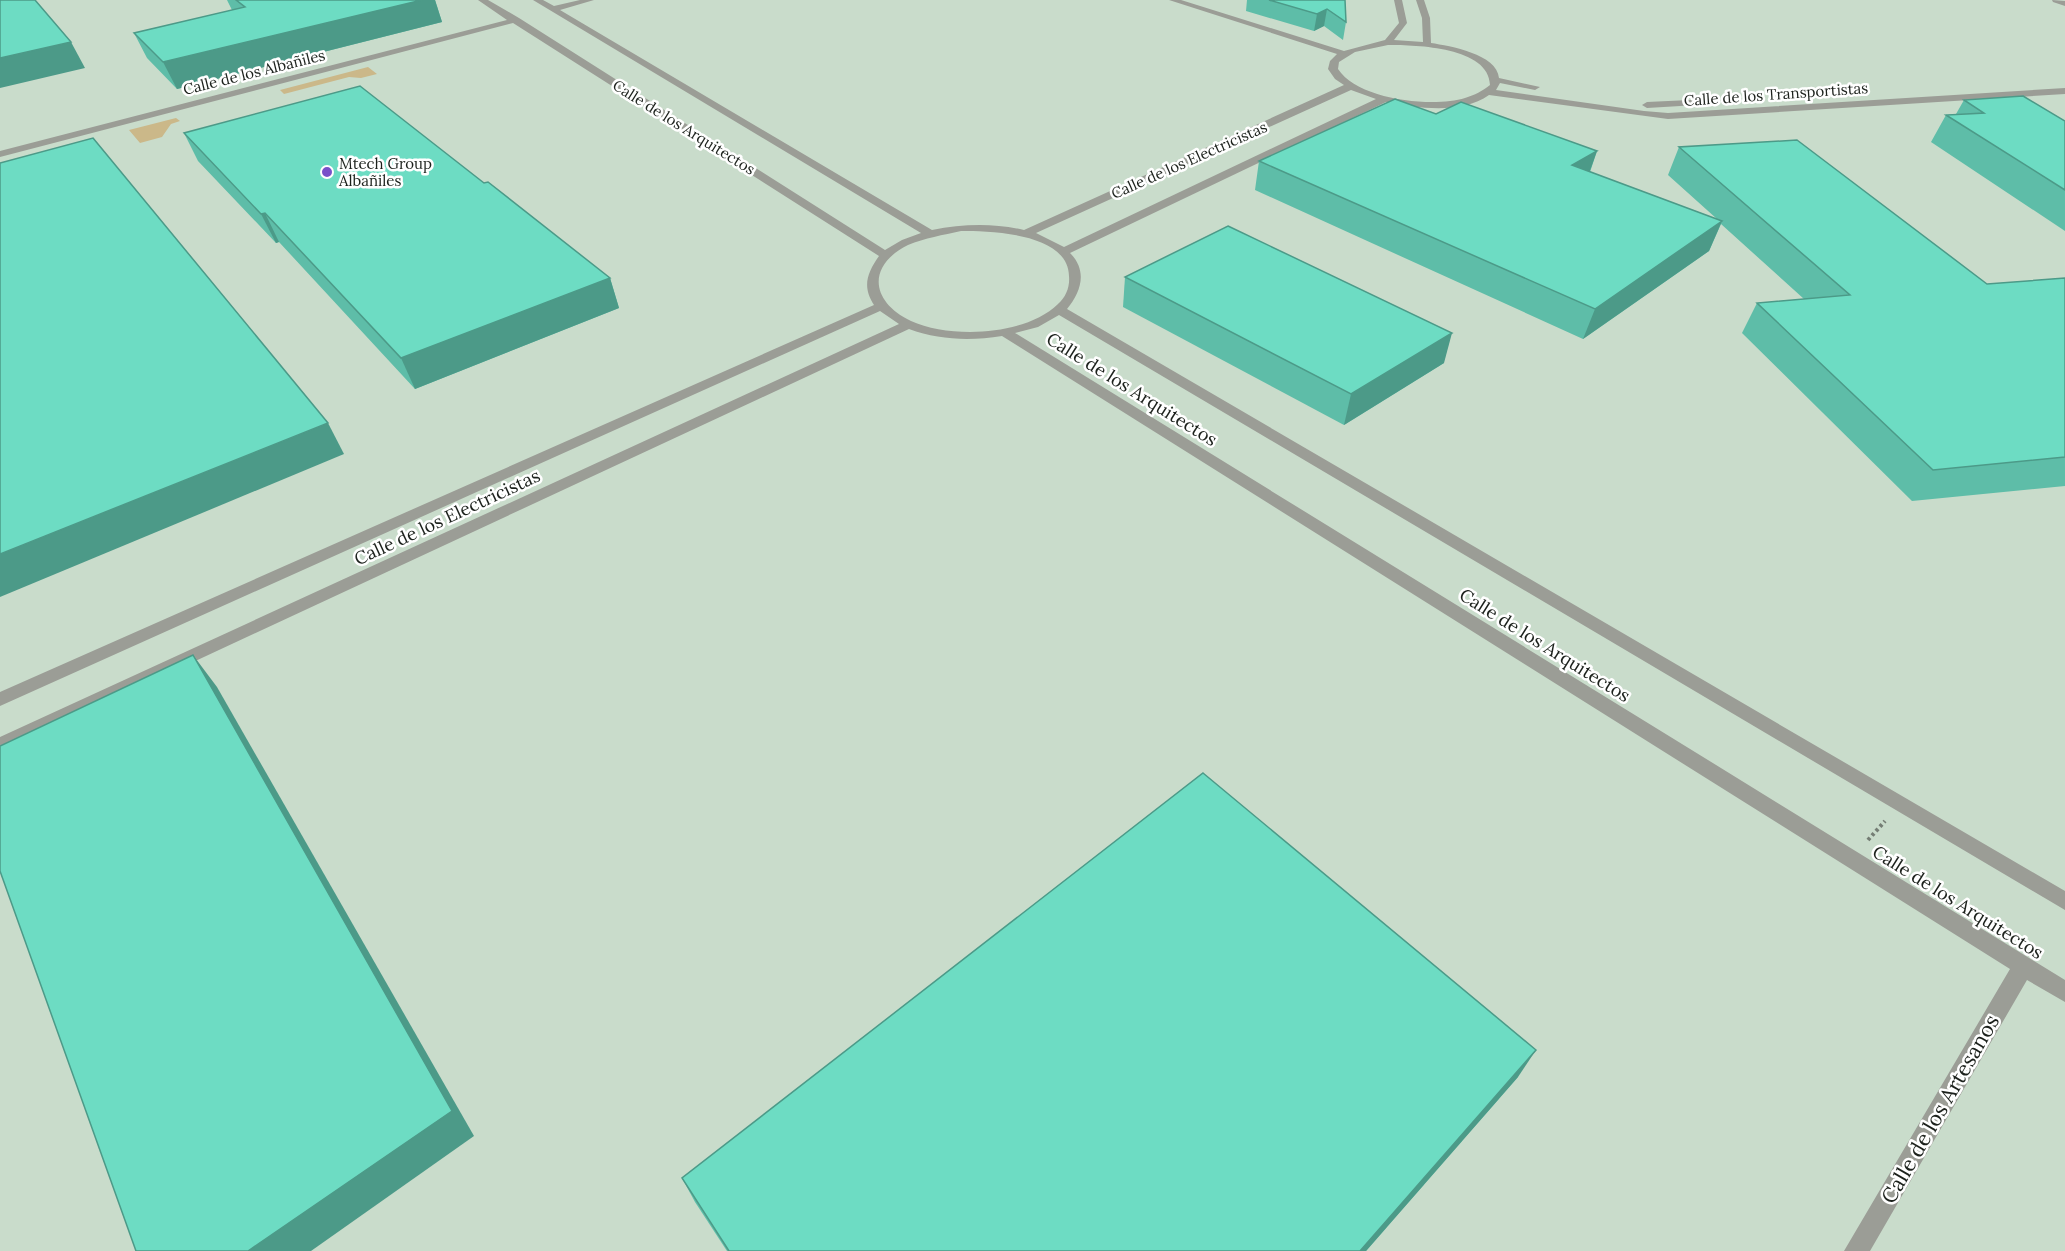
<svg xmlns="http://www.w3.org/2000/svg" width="2065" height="1251" font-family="Lora,serif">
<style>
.built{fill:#c9dccb}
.green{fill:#cbb889}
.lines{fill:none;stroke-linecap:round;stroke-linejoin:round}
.path{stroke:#747d74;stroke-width:4;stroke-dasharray:3 3;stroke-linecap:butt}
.minor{fill:#9b9d96;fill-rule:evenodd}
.wall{fill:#5ebda8}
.shaded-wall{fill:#4c9a88}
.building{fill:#6ddcc3;stroke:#4c9a88;stroke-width:1.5}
.poi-dot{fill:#7950c9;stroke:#fff;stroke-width:2}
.labels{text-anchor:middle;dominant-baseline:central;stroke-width:5;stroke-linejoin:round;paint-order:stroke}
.far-street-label{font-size:15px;fill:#1c211c;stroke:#fff}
.far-poi-label{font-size:15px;fill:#1c211c;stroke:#fff;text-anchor:start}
.street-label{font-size:18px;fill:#1c211c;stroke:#fff}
.near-street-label{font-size:21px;fill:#1c211c;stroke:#fff}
</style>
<rect width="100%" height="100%" fill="#d8e5d9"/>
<rect class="built" x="0" y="0" width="2065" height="1251"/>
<g class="green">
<path d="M368,67L377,74L361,78L349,77L284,94L280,90Z"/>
<path d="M176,118L180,121L171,124L162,137L140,143L129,130Z"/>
</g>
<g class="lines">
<path class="path" d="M1868,840L1885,821"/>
<g class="minor">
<path d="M478,0H488L519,18L885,250L902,240L921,233L533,0H543L554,6L580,0H594L560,10L932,230C963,224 993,223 1024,230L1344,85L1335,79L1328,69L1330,61L1337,54L1169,0H1181L1344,51L1385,40L1399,23L1394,0H1402L1407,23L1394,40L1423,42L1422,18L1416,0H1424L1430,18L1431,43C1450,46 1497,54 1499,78L1540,87L1535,90L1500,83L1496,90L1644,111L1668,113L2065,88V94L1668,119L1489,95C1461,115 1417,108 1386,102L1070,253C1088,271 1081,292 1067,309L2065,891V910L1059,315L1038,327L1015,333L2065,980V1002L2027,980L1870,1251H1844L2010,969L1002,336C970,341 939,340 909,329L0,752V737L899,324L880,311L0,706V692L874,305C862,287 867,273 879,256L513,23L0,157V151L507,20ZM1388,45C1417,45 1489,47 1490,85C1482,91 1475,95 1465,98C1433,108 1358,100 1338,69L1339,62L1355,52ZM1351,90L1376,99L1064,247L1036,233ZM961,231C991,231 1068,233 1069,276C1070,287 1066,297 1058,304C1025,336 951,339 911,321C871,302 866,266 908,245C925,238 943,235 961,231Z"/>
<path d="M2052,0L2065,1V6L2053,2Z"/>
<path d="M1711,99L1714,100V104L1647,108L1642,105L1647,102Z"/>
</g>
</g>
<g class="wall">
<path d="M227,0H435L442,22L177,89L147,58L134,33L232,10Z"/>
<path d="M1247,0H1345L1346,22L1343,40L1324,26L1314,31L1246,11Z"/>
<path d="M1964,100L2065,121V231L1931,142L1946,115L1956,114Z"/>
<path d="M1436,114L1597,151L1590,172L1717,219L1668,175L1679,147L1987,284L2065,278V486L1912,501L1742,333L1757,303L1804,299L1721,224L1709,251L1583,339L1255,190L1259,161Z"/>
<path d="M184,133L484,183L610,278L619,308L415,389L279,242L276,243L198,161Z"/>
<path d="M1125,277L1444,363L1344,425L1123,307Z"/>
<path d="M1518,1077L1366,1251H727L695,1202L682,1178Z"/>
</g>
<g class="shaded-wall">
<path d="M422,0H435L442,22L177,89L163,62Z"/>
<path d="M1327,9L1324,26L1314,31L1317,14Z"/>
<path d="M71,42L85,68L0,88V58Z"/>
<path d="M1597,151L1587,179L1572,165Z"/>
<path d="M265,213L279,242L276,243L261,214Z"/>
<path d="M1722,221L1709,251L1583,339L1595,309Z"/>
<path d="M610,278L619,308L415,389L401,358Z"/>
<path d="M1452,333L1444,363L1344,425L1351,394Z"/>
<path d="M328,423L344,454L0,597V554Z"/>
<path d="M193,655L217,687L474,1136L311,1251H248Z"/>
<path d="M1536,1050L1518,1077L1366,1251H1360Z"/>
</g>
<g class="building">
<path d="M0,0H35L71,42L0,58Z"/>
<path d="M236,0H422L163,62L134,33L245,7Z"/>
<path d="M1269,0H1345L1346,22L1327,9L1317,14Z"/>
<path d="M360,86L484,183L488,182L610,278L401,358L265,213L261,214L184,133Z"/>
<path d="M2023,96L2065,121V190L1946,115L1984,113L1964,100Z"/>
<path d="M1395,99L1436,114L1461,102L1597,151L1572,165L1722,221L1595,309L1259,161Z"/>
<path d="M93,138L328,423L0,554V163Z"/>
<path d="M1797,140L1987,284L2065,278V457L1933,470L1757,303L1850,295L1679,147Z"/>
<path d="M1228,226L1452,333L1351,394L1125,277Z"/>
<path d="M193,655L452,1111L248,1251H136L0,871V746Z"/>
<path d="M1203,773L1536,1050L1360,1251H729L682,1178Z"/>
</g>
<circle class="poi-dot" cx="327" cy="172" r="6"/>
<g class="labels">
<g class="far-street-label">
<text transform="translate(254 72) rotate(-14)">Calle de los Albañiles</text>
<text transform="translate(1776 94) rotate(-4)">Calle de los Transportistas</text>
<text transform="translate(684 127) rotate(32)">Calle de los Arquitectos</text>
<text transform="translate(1189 160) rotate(-24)">Calle de los Electricistas</text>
</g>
<g class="far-poi-label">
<text x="339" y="163">Mtech Group<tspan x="339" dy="17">Albañiles</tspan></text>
</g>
<g class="street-label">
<text transform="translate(1132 389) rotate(32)">Calle de los Arquitectos</text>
<text transform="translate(447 517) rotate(-25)">Calle de los Electricistas</text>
<text transform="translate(1545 645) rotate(32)">Calle de los Arquitectos</text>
<text transform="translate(1958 902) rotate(32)">Calle de los Arquitectos</text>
</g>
<g class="near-street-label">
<text transform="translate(1940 1109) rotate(-60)">Calle de los Artesanos</text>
</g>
</g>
</svg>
